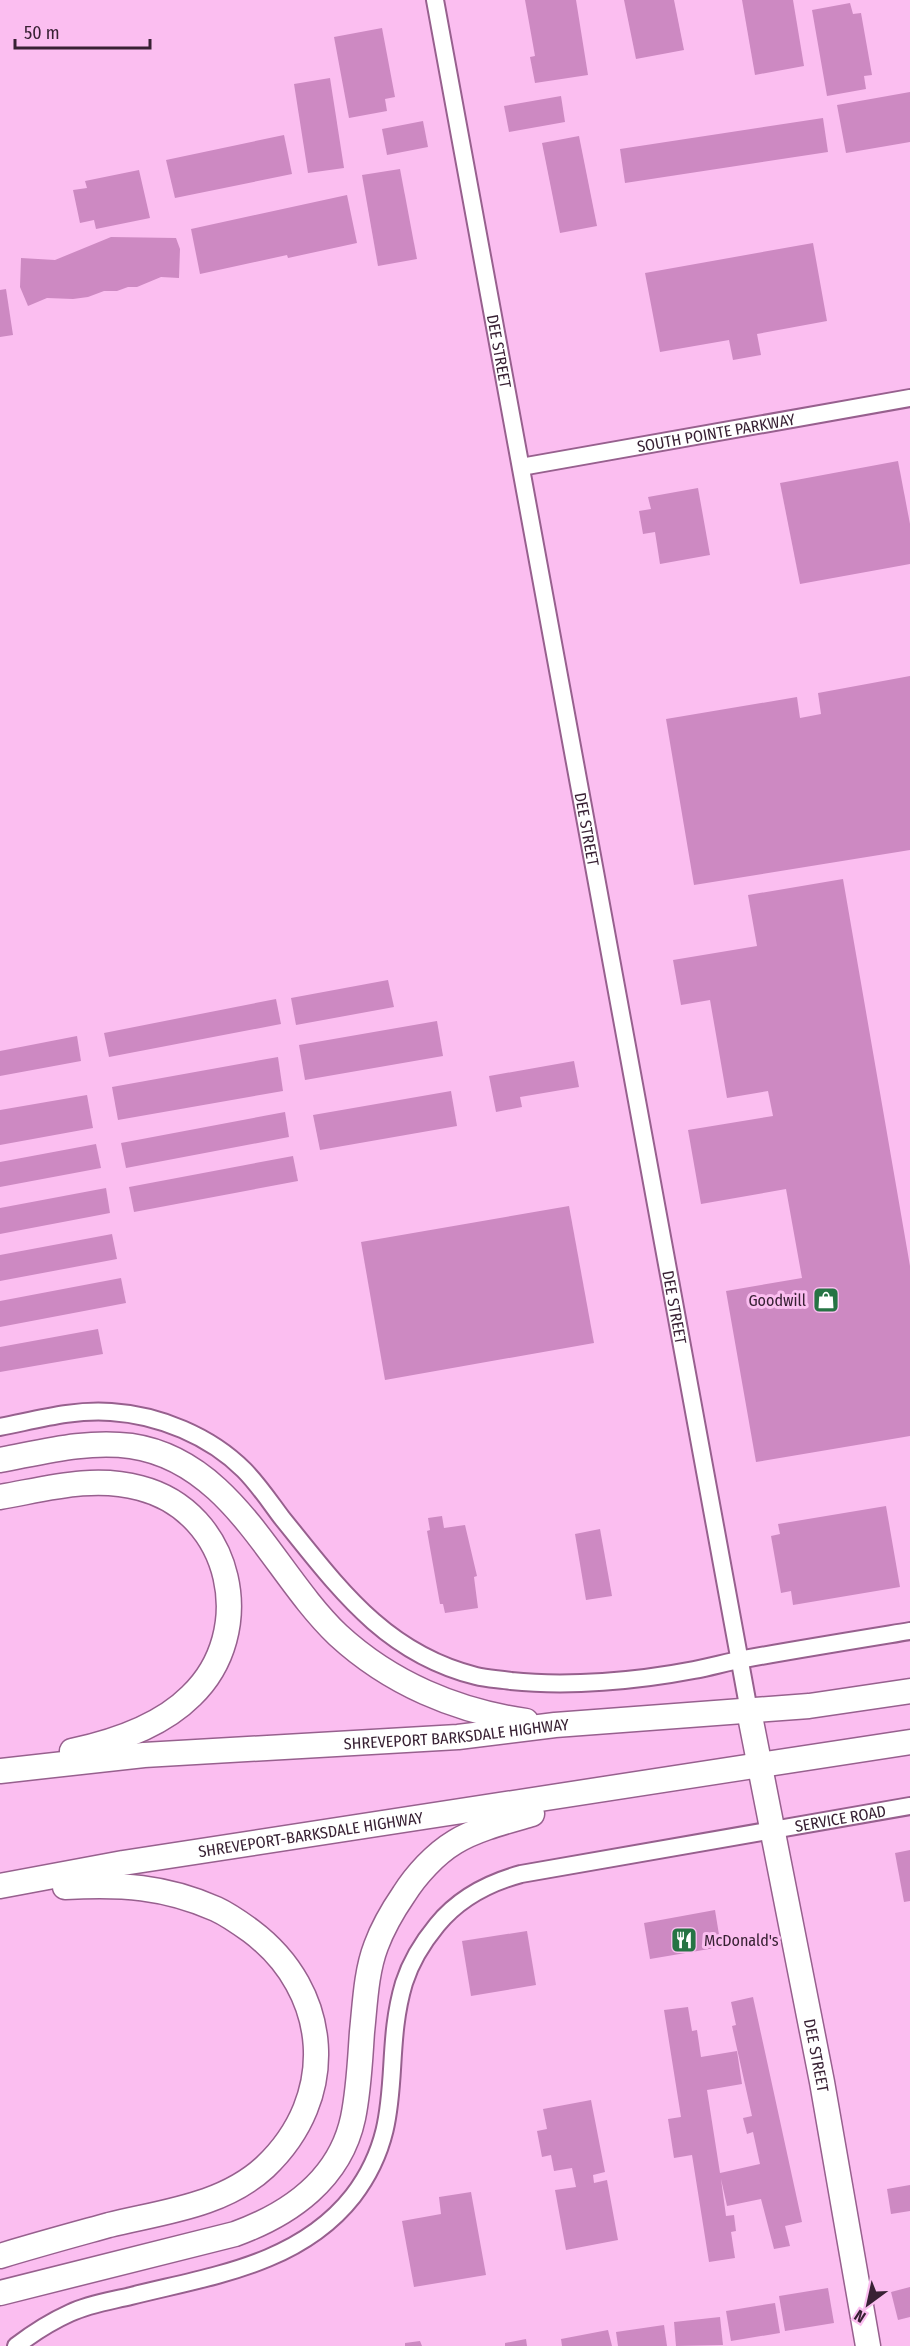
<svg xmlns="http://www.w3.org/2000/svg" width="910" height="2346" font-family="'Fira Sans Condensed',sans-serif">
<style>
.building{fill:#cd89c2}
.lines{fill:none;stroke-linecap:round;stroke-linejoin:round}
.street-casing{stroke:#97608e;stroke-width:20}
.secondary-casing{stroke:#97608e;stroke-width:27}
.street{stroke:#fff;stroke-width:16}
.secondary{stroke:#fff;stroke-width:24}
.labels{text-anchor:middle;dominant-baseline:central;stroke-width:6;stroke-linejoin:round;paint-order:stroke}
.street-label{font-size:16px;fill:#382134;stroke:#fbbef0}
.poi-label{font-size:16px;fill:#382134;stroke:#fbbef0;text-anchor:end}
</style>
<rect width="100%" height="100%" fill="#fbbef0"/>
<g class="building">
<path d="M525,0H576L588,75L535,83L530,57L535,56Z"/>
<path d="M624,0H674L684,50L636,59Z"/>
<path d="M742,0H793L804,66L755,75Z"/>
<path d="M850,3L853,14L861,13L872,75L864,76L866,89L827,96L812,10Z"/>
<path d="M382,28L395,97L385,99L387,111L349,118L334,37Z"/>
<path d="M330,78L344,168L308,173L294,84Z"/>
<path d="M910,92V142L846,153L837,105Z"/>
<path d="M561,96L565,122L509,132L504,106Z"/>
<path d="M823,118L828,152L625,183L620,149Z"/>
<path d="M423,121L428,147L387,155L382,129Z"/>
<path d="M284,135L292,174L175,198L166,160Z"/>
<path d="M579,136L597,226L560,233L542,143Z"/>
<path d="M400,169L417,259L378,266L362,175Z"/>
<path d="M139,170L150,218L96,229L94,220L80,223L73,190L87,188L85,181Z"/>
<path d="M347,195L357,243L288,258L287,255L200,274L191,229Z"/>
<path d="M111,237L176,238L180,249L179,278L161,277L137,287H128L117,291H104L88,297L73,299L47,298L28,306L20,287L21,258L55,260Z"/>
<path d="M813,243L827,321L757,334L761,355L733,360L729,340L660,352L645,273Z"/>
<path d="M6,289L13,335L0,337V290Z"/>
<path d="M898,461L910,524V564L800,584L780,483Z"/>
<path d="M698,488L710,555L660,564L655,532L643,534L639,511L651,509L648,497Z"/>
<path d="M910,676V850L694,885L666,719L797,697L800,718L821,714L818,693Z"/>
<path d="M843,879L910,1266V1436L756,1462L726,1291L802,1278L786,1189L701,1204L688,1130L773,1116L768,1091L727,1098L710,1000L681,1005L673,960L757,946L748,895Z"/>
<path d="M388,980L394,1007L296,1025L291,998Z"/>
<path d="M276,999L281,1024L109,1057L104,1033Z"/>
<path d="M437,1021L443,1056L305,1080L299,1045Z"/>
<path d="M77,1036L81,1061L0,1076V1051Z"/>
<path d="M278,1057L283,1091L118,1120L112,1087Z"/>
<path d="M574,1061L579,1087L520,1097L522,1107L496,1112L489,1076Z"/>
<path d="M451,1091L457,1126L320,1150L313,1115Z"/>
<path d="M87,1095L93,1128L0,1145V1110Z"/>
<path d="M285,1112L289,1137L126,1168L121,1143Z"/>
<path d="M96,1144L101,1168L0,1187V1162Z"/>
<path d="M293,1156L298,1181L134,1212L129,1187Z"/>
<path d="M106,1188L110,1213L0,1234V1208Z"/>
<path d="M569,1206L594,1343L385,1380L361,1242Z"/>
<path d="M112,1234L117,1259L0,1281V1255Z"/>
<path d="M121,1278L126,1303L0,1327V1301Z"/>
<path d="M98,1329L103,1354L0,1372V1347Z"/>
<path d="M886,1506L900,1587L793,1605L791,1591L781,1593L771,1536L780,1534L778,1524Z"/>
<path d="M442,1516L444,1528L465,1525L477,1576L474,1577L478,1608L445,1613L443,1604H440L427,1531L430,1530L428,1518Z"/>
<path d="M600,1529L612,1596L586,1600L575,1534Z"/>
<path d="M910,1850V1901L904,1902L895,1853Z"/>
<path d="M715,1910L721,1947L650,1959L644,1923Z"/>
<path d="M527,1931L536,1985L471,1996L462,1941Z"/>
<path d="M753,1997L802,2222L785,2226L790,2246L774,2249L761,2199L727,2206L721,2179L726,2216L734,2215L736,2231L731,2232L735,2258L709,2262L692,2155L674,2158L668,2119L681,2117L664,2010L688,2007L692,2031L697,2030L701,2057L737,2051L742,2084L707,2090L720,2173L760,2164L753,2132L747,2134L743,2118L752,2116L732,2026L736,2025L731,2002Z"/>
<path d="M591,2100L605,2172L593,2175L594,2183L607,2180L618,2240L566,2250L555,2190L576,2187L572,2168L554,2171L551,2155L542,2157L537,2131L547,2129L543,2109Z"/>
<path d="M910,2185V2211L891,2214L887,2189Z"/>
<path d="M471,2192L486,2275L414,2287L402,2221L441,2214L439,2197Z"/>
<path d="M910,2287V2317L898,2320L891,2292Z"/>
<path d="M828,2288L834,2323L785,2331L779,2296Z"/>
<path d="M775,2303L780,2333L731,2341L726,2311Z"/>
<path d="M720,2317L723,2345L676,2346L674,2322Z"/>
<path d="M664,2325L667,2346H618L616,2332Z"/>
<path d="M608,2330L612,2346H562L561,2339Z"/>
<path d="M526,2339L527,2346H505V2343Z"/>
<path d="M420,2341L422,2346H405V2343Z"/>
</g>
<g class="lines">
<defs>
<g id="street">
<path id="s1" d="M435,0L749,1711"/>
<path id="s2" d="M521,467L910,398"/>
<path d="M0,1427C36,1420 74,1409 111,1412C159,1415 210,1436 244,1470C258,1484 270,1502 282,1518C338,1587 384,1653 476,1676C487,1679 499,1679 511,1681C569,1687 637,1681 694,1670C711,1667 727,1662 744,1659C799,1649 855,1640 910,1631"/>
<path id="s3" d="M16,2346C33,2333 50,2322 70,2313C89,2304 110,2301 131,2296C210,2276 299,2265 353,2196C408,2124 381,2060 404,1983C411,1961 423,1942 437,1925C459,1898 488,1883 521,1874L910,1806"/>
</g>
<g id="secondary">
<path d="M0,1460C43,1452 87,1440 131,1446C233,1461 272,1572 338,1635C390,1683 456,1711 526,1721"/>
<path d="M0,1497C46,1489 93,1475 140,1488C233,1512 258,1632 191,1696C160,1727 114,1742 72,1751"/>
<path id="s4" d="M749,1711L822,2082L868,2346"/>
<path id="s5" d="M0,1771L144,1755L458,1737L555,1725L809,1706L910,1691"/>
<path id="s6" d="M0,1886L123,1863L910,1742"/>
<path d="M0,2256C36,2245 73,2235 109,2225C162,2212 223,2206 265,2167C339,2097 331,1991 251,1931C240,1923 229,1915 216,1909C164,1886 121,1884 65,1887"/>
<path d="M0,2293L235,2234C290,2214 340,2179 353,2118C359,2089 360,2060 362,2032C365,2004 366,1972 376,1946C383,1927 393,1910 404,1894C416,1875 435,1854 455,1842C476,1829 508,1821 532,1814"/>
</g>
</defs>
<use href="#street" class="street-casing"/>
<use href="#secondary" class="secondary-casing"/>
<use href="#street" class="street"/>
<use href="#secondary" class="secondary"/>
</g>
<defs>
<symbol id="shop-square" viewBox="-11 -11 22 22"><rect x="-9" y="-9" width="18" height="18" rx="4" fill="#267444" stroke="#fbbef0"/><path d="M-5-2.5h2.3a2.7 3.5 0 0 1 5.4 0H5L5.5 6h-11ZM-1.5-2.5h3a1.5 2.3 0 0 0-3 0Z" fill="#fff"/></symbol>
<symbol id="restaurant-square" viewBox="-11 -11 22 22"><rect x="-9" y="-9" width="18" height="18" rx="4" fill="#267444" stroke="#fbbef0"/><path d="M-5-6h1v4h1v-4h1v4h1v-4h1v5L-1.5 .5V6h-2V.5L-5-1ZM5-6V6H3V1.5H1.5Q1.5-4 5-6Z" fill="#fff"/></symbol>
</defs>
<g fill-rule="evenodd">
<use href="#shop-square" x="811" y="1285" width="30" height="30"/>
<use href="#restaurant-square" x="669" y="1925" width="30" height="30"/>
</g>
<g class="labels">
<g class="street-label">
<text stroke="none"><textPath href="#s1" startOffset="357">DEE STREET</textPath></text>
<text stroke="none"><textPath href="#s2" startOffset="198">SOUTH POINTE PARKWAY</textPath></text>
<text stroke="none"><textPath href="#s1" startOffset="843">DEE STREET</textPath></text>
<text stroke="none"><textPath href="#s1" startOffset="1329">DEE STREET</textPath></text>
<text stroke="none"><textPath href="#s5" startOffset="458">SHREVEPORT BARKSDALE HIGHWAY</textPath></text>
<text stroke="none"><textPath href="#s3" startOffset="1089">SERVICE ROAD</textPath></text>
<text stroke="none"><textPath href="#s6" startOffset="315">SHREVEPORT-BARKSDALE HIGHWAY</textPath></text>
<text stroke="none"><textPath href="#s4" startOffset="351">DEE STREET</textPath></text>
</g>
<g class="poi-label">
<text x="806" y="1300">Goodwill</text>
<text x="704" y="1940" text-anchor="start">McDonald's</text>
</g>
</g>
<g transform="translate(868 2304) rotate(213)" stroke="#fbbef0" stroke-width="4.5" paint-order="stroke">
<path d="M0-4.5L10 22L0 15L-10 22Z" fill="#382134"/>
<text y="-9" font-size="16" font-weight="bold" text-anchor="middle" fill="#382134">N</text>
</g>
<path d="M15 39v9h135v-9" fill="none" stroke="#382134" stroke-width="3"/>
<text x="24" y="39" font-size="18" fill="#382134" stroke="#fbbef0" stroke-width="4.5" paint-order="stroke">50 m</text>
</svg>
